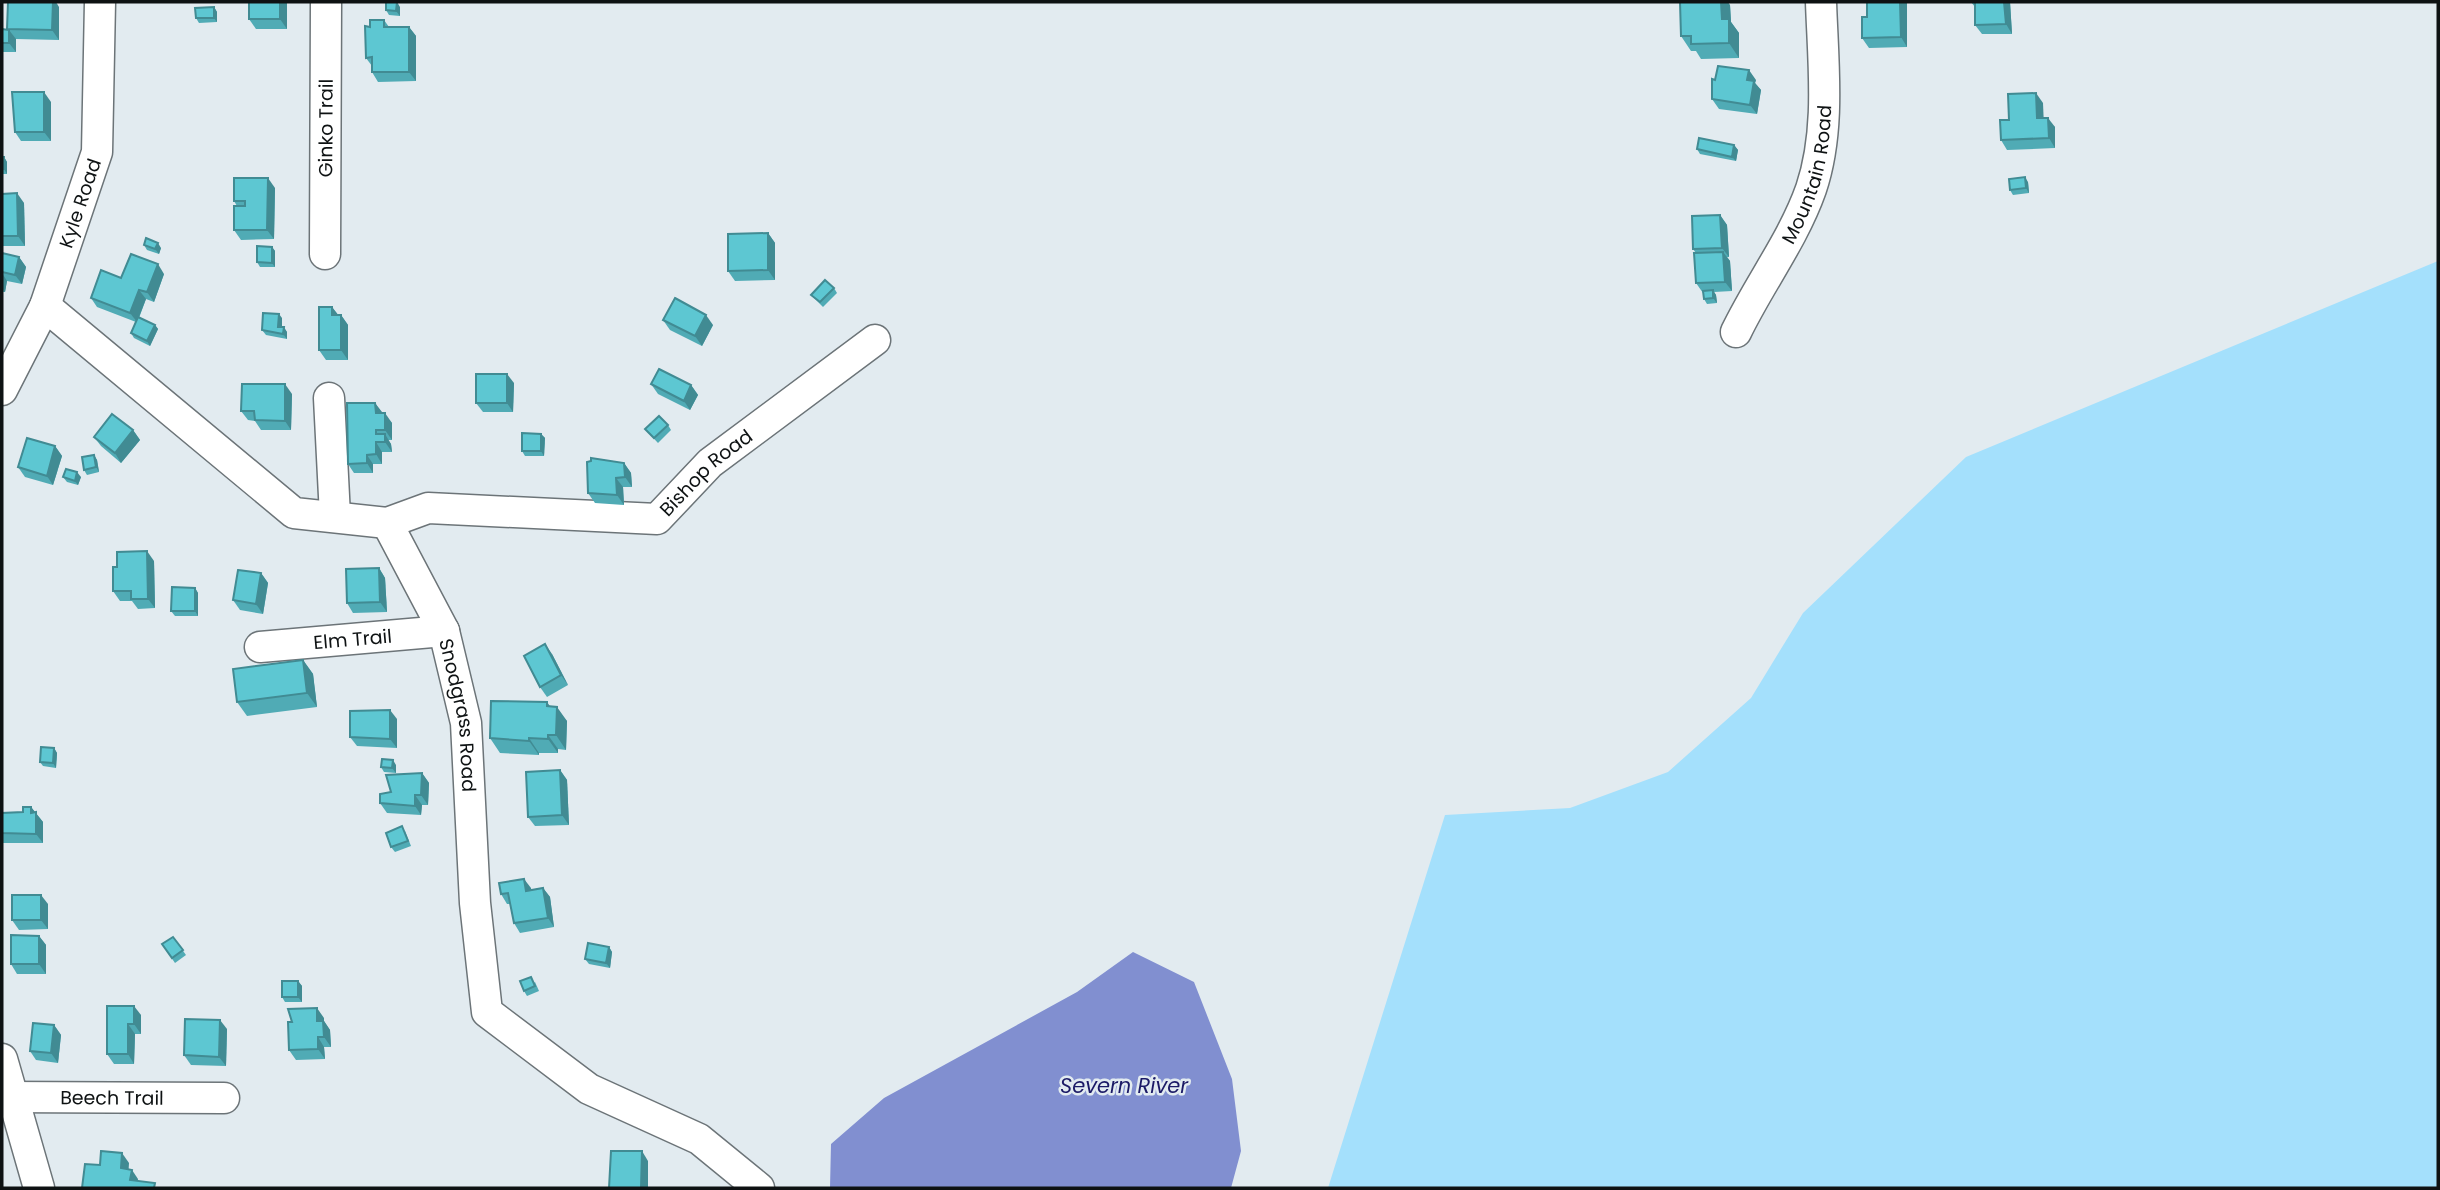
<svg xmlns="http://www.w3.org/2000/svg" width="2440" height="1190" font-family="Poppins,sans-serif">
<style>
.green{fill:#a4e0fc}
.water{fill:#818fd0}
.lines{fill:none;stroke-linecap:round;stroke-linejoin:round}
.minor-casing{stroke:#6c7478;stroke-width:33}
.minor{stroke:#fff;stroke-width:30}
.wall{fill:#50abb5}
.shaded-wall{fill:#418b93}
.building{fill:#5dc7d2;stroke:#418b93;stroke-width:2}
.labels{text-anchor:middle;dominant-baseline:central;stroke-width:5;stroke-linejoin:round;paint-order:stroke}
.street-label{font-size:19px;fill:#0e1213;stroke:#e2ebf0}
.water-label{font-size:21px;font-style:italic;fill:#1b1a66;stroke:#e2ebf0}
</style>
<rect width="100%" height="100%" fill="#e2ebf0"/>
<path class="green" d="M2438,261V1188H1328L1445,815L1570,808L1668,772L1751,698L1803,613L1966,457Z"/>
<path class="water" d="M1133,952L1194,982L1232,1079L1241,1151L1231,1188H830L831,1144L884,1098L1077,992Z"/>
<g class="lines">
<defs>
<g id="minor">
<path id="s1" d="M325,254L326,2"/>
<path id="s2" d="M45,306L294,513L387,523L428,508L657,519L710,463L875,340"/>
<path id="s3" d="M1736,332C1759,284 1793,240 1811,189C1831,130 1823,63 1821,2"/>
<path id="s4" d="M2,390L45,306L97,152L100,2"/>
<path d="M329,398L335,516"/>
<path id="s5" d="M387,523L444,631L466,723L475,903L487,1012L589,1089L699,1139L759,1188"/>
<path id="s6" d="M260,647L444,631"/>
<path d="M2,1059L39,1188"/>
<path id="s7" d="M2,1097L224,1098"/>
</g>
</defs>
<use href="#minor" class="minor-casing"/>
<use href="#minor" class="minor"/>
</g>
<g class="wall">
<path d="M249,2H287V29H256L249,19Z"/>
<path d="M1867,2H1907V47L1869,48L1862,38L1867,17Z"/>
<path d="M1971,2H2010L2012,34H1982L1975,25V7Z"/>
<path d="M1730,5L1731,22L1739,33V58L1701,59L1696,51H1691L1681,36Z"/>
<path d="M59,7V40L16,39V52H3L2,51V29H7Z"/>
<path d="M214,7L217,12V22L199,23L196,18Z"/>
<path d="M400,7V16L389,15L386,10Z"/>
<path d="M384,20L389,27H409L416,36V81L378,82L372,72V66L366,58L370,27Z"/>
<path d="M1756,80L1755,83L1761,90L1757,114L1719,109L1712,99Z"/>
<path d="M51,102V141H21L15,132Z"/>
<path d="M2043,103V118L2055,127V148L2007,150L2001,140L2009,120Z"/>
<path d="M1734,145L1738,150L1736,161L1700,154L1697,149Z"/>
<path d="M2,157H4L7,162V174H2Z"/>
<path d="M2028,182L2029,193L2013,195L2010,190Z"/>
<path d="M275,188L274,239L241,240L234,230L237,206L234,201Z"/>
<path d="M2,194L24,203L25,246H2Z"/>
<path d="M1720,215L1727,225L1729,257H1727L1730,261L1732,291L1714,292L1716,295L1717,303L1707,304L1704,299L1703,293L1696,283V253L1693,249Z"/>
<path d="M768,233L775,243V280L735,281L728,271Z"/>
<path d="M144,245L161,248L159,254L147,250Z"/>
<path d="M272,247L275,251V267H260L257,262Z"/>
<path d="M2,253L19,257L26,267L22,284L7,281L5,292H2Z"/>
<path d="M164,274L154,302L146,299L139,318L155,325L158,329L150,346L134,338L131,333L136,322L97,307L91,298L121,278Z"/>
<path d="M834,288L837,293L823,307L811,295Z"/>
<path d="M332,307L338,315H341L348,325V360H326L319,350Z"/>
<path d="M282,318V327L287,332V339L266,335L262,330Z"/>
<path d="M663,320L713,325L702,346L670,330Z"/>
<path d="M514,383L513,412H483L476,403Z"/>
<path d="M651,384L691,385L698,395L690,410L658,394Z"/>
<path d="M292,394L291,430H261L255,421L248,420L241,411Z"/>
<path d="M375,403L382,413L392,423V440H388L391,444L392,452H382V464H373V473H354L348,464Z"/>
<path d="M668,425L671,430L658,443L645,429Z"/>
<path d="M133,430L140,440L121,463L101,446L94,437Z"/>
<path d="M541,434L545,438L544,456H525L522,451Z"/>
<path d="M55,446L62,456L53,485L25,477L18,467Z"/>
<path d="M94,455L97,460L99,472L87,475L84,470Z"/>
<path d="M624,463L631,473L632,487H623L624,505L595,503L588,493Z"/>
<path d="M63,477H81L78,485L67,482Z"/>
<path d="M154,561L155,608L138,609L132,601H120L113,591Z"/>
<path d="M379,568L385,578L387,612L353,613L347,603Z"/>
<path d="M261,573L268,583L263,614L240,610L233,600Z"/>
<path d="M195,588L198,593V616H175L171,611Z"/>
<path d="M552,654L568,685L547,697L540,687Z"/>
<path d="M303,660L313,674L317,707L247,716L237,702Z"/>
<path d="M550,706L567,721L566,750L558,749V753H539V755L500,753L490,738Z"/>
<path d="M397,719V748L357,746L350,737Z"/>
<path d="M54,748L57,753L56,768L43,766L40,762Z"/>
<path d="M396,765V773L384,772L381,767Z"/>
<path d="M560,770L567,780L569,825L535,826L528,817Z"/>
<path d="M422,773L429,783L428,805H422L421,815L387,813L380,803L391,792Z"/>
<path d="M31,807L43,822V843H2V813L23,812Z"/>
<path d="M405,831L411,846L395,852L391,847Z"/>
<path d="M524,879L531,890L543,888L550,897L554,927L520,933L514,923L510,904H507L501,894Z"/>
<path d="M48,904V929L19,930L12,920Z"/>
<path d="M39,936L46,945V974H17L11,964Z"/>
<path d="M173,937L186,955L175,963L162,944Z"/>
<path d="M609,947L612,952L610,968L589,964L585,959Z"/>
<path d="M298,981L302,986V1002H285L282,997Z"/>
<path d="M535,982L539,991L527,996L524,991Z"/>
<path d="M107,1006L141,1015V1034H135L134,1064H114L107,1054Z"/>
<path d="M324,1018V1021L330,1030L331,1047H324L325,1059L296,1060L289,1050Z"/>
<path d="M54,1025L61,1035L58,1063L36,1060L30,1051Z"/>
<path d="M227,1029L226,1066L191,1065L184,1055Z"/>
</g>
<g class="shaded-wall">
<path d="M53,2H56L59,7V40L52,30Z"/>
<path d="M280,2H287V29L280,19Z"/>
<path d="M397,2L400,7V16L396,11Z"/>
<path d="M1721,2H1728L1730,5L1731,22L1739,33V58L1729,43L1722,19Z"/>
<path d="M1900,2H1907V47L1901,37Z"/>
<path d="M2004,2H2010L2012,34L2006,24Z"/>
<path d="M214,7L217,12V22L214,18Z"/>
<path d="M409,27L416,36V81L409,72Z"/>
<path d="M9,30L16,39V52L9,43Z"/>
<path d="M1749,70L1756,80L1755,83L1761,90L1757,114L1750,105L1747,80Z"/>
<path d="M44,92L51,102V141L44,132Z"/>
<path d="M2036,93L2043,103L2044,127L2037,118Z"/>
<path d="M2048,118L2055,127V148L2049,138Z"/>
<path d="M1734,145L1738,150L1736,161L1732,157Z"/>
<path d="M4,157L7,162V174L4,169Z"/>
<path d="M2025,177L2028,182L2029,193L2026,188Z"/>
<path d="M268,178L275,188L274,239L267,230Z"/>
<path d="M17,193L24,203L25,246L18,236Z"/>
<path d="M1720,215L1727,225L1729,257L1722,248Z"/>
<path d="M768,233L775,243V280L768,270Z"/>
<path d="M158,243L161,248L159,254L155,249Z"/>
<path d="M272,247L275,251V267L272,263Z"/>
<path d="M1723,252L1730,261L1732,291L1725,282Z"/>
<path d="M19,257L26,267L22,284L15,275Z"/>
<path d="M158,264L164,274L154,302L147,292Z"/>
<path d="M2,273L7,281L5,292L2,288Z"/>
<path d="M139,290L146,299L137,322L130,313Z"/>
<path d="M1713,290L1716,295L1717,303L1713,298Z"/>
<path d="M332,307L339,316L332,315Z"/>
<path d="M279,314L282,318V331L278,327Z"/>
<path d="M341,315L348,325V360L341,350Z"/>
<path d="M706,315L713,325L702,346L695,336Z"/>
<path d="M155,325L158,329L150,346L147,341Z"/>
<path d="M284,327L287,332V339L283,334Z"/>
<path d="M507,374L514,383L513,412L507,403Z"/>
<path d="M285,384L292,394L291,430L285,421Z"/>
<path d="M691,385L698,395L690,410L684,401Z"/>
<path d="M375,403L382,412V423L376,413Z"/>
<path d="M385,413L392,423V440L385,430Z"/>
<path d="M133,430L140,440L121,463L115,453Z"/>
<path d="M385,434L391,444L392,452L385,442Z"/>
<path d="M541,434L545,438L544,456L541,451Z"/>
<path d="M376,442L382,452V464L376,454Z"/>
<path d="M55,446L62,456L53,485L47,476Z"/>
<path d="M94,455L97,460L99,472L96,467Z"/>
<path d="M367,455L373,464V473L367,463Z"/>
<path d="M624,463L631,473L632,487L625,477Z"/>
<path d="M77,472L81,477L78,485L75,481Z"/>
<path d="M616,478L623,487L624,505L617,495Z"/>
<path d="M147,551L154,561L155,608L148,599Z"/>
<path d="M379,568L385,578L387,612L380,602Z"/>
<path d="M261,573L268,583L263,614L256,604Z"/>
<path d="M195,588L198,593V616L195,611Z"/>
<path d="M545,644L552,654L568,685L561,675Z"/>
<path d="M303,660L313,674L317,707L307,693Z"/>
<path d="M547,702L556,715L557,707L567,721L566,750L556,735L547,706Z"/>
<path d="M390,710L397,719V748L390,739Z"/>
<path d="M548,735L558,749V753L548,739Z"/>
<path d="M529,738L539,753V755L529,741Z"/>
<path d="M54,748L57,753L56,768L53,763Z"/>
<path d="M393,760L396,765V773L392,768Z"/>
<path d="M560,770L567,780L569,825L562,815Z"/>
<path d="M422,773L429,783L428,805L421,795Z"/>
<path d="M415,795L422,805L421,815L415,806Z"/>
<path d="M31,807L43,822V843L36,834L31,813Z"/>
<path d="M524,879L531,888L533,900L526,891Z"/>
<path d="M543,888L550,897L554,927L548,918Z"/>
<path d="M41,895L48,904V929L41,920Z"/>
<path d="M39,936L46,945V974L39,964Z"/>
<path d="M609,947L612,952L610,968L606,963Z"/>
<path d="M298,981L302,986V1002L298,997Z"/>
<path d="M134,1006L141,1015V1034L134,1024Z"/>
<path d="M317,1008L324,1018V1021L330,1030L331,1047L324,1037L317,1021Z"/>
<path d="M220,1020L227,1029L226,1066L219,1057Z"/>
<path d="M128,1024L135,1034L134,1064L128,1054Z"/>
<path d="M54,1025L61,1035L58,1063L51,1053Z"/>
<path d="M318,1037L324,1047L325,1059L318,1049Z"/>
<path d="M642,1151L648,1161V1188H641Z"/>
<path d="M122,1153L129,1163L128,1178L121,1168Z"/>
<path d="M132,1170L138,1179L137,1188L130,1180Z"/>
</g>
<g class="building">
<path d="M8,2H53L52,30L7,29Z"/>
<rect x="249" y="2" width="31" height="17"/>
<path d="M386,2H397L396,11L386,10Z"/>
<path d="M1680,2H1721L1722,19H1729V43L1691,44V36H1681Z"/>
<path d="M1867,2H1900L1901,37L1862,38V17H1867Z"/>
<path d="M1975,2H2004L2006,24L1975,25Z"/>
<path d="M214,7V18H196L195,8Z"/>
<path d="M370,20H384V27H409V72H372V57L366,58L365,26L370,27Z"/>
<path d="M2,29L9,30V43H2Z"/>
<path d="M1718,66L1749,70L1747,80L1754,81L1750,105L1712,99V79L1715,80Z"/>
<path d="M12,92H44V132H15Z"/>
<path d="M2036,93L2037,118H2048L2049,138L2001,140L2000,120H2009L2008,94Z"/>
<path d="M1699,138L1734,145L1732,157L1697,149Z"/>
<rect x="2" y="157" width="2" height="12"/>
<path d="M2025,177L2026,188L2010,190L2009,179Z"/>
<path d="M234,178H268L267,230H234V206H245V201H234Z"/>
<path d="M17,193L18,236H2V194Z"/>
<path d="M1720,215L1722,248L1693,249L1692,216Z"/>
<path d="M768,233V270L728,271V234Z"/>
<path d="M146,238L158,243L155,249L144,245Z"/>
<path d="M257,246L272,247V263L257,262Z"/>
<path d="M1723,252L1725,282L1696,283L1694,253Z"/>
<path d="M2,253L19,257L15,275L2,272Z"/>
<path d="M131,254L158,264L147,292L139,290L130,313L91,298L101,270L121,278Z"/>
<path d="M825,280L834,288L820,302L811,295Z"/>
<path d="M1713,290V298L1704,299L1703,291Z"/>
<path d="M675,298L706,315L695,336L663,320Z"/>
<path d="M319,307H332V315H341V350H319Z"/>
<path d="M263,313L279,314L278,327H284L283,334L262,330Z"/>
<path d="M138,317L155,325L147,341L131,333Z"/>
<path d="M659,369L691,385L684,401L651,384Z"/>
<rect x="476" y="374" width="31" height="29"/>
<path d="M242,384H285V421L255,420L254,411H241Z"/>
<path d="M347,403H375L376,413H385V430H376V434H385V442H376V454L367,455V463L348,464Z"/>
<path d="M112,414L133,430L115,453L94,437Z"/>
<path d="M659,416L668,425L654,438L645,429Z"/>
<path d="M522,433L541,434V451H522Z"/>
<path d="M27,438L55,446L47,476L18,467Z"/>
<path d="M94,455L96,467L84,470L82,457Z"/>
<path d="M591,458L624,463L625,477L616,478L617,495L588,493L587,462L591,461Z"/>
<path d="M66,469L77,472L75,481L63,477Z"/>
<path d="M147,551L148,599H131V591H113V567H117V552Z"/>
<path d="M379,568L380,602L347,603L346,569Z"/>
<path d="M238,570L261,573L256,604L233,600Z"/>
<path d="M172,587L195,588V611H171Z"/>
<path d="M545,644L561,675L540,687L524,656Z"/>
<path d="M303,660L307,693L237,702L233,669Z"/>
<path d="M491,701L547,702V706L557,707L556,735H548V739L529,738V741L490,738Z"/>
<path d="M390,710V739L350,737V711Z"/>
<path d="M41,747L54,748L53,763L40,762Z"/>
<path d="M382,759L393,760L392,768L381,767Z"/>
<path d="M560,770L562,815L528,817L526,772Z"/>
<path d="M422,773L421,795H415V806L380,803V794L391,792L386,775Z"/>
<path d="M23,807H31V813L36,812V834L2,833V813L23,812Z"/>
<path d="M402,826L408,841L391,847L386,833Z"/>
<path d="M524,879L526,891L543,888L548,918L514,923L508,893L501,894L499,883Z"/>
<rect x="12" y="895" width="29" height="25"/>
<path d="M11,935L39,936V964H11Z"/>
<path d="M173,937L183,950L172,958L162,944Z"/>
<path d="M588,943L609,947L606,963L585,959Z"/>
<path d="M531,977L535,986L524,991L520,981Z"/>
<rect x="282" y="981" width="16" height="16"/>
<path d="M107,1006H134V1024H128V1054H107Z"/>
<path d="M317,1008V1021H323L324,1037H318V1049L289,1050L288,1022H292L288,1009Z"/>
<path d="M185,1019L220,1020L219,1057L184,1055Z"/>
<path d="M33,1023L54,1025L51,1053L30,1051Z"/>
<path d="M101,1151L122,1153L121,1168L132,1170L130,1180L155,1183L154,1188H82L85,1164L100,1165Z"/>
<path d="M611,1151H642L641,1188H609Z"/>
</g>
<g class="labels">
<g class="street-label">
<text stroke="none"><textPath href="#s1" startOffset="126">Ginko Trail</textPath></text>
<text stroke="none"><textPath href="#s3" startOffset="175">Mountain Road</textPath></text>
<text stroke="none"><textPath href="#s4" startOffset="203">Kyle Road</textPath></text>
<text stroke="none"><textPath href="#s2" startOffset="758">Bishop Road</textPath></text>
<text stroke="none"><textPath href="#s6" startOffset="93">Elm Trail</textPath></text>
<text stroke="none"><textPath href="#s5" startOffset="208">Snodgrass Road</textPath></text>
<text stroke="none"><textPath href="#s7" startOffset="110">Beech Trail</textPath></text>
</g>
<g class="water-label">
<text x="1124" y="1085">Severn River</text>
</g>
</g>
<rect width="2440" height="1190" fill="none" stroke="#0e1213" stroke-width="7"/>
</svg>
